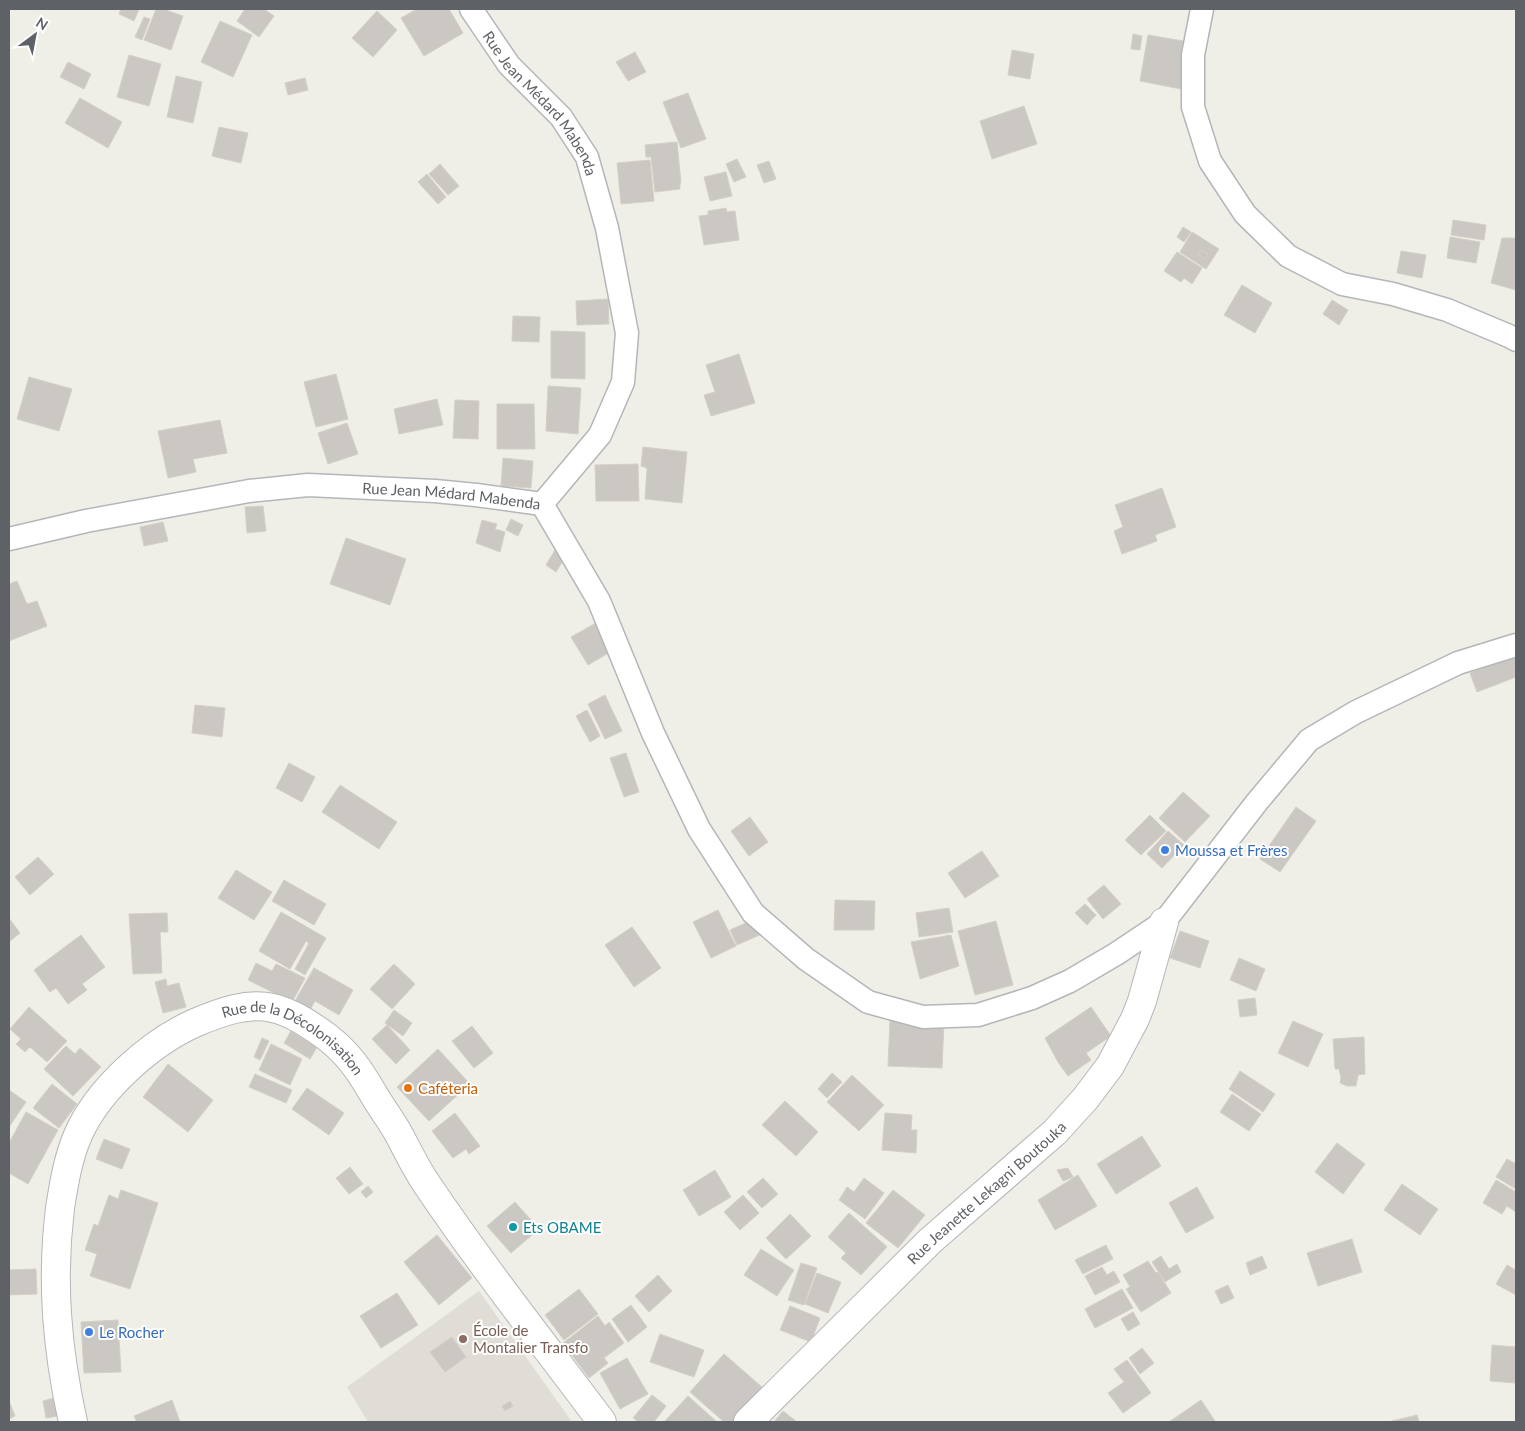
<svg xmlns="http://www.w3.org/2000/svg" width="1525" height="1431" font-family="Lato,sans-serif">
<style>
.education{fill:#dfddd5}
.building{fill:#cbc8c4;stroke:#d4d0c5;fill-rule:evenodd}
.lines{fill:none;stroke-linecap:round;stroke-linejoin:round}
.minor-casing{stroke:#b4b6ba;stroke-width:25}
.tertiary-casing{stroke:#b4b6ba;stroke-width:30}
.minor{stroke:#fff;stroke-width:22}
.tertiary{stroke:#fff;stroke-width:28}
.shop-dot{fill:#3f7fe0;stroke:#fff;stroke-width:2}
.food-dot{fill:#e8710a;stroke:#fff;stroke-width:2}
.culture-dot{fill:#0f9aa8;stroke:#fff;stroke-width:2}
.education-dot{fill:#8d6e63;stroke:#fff;stroke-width:2}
.labels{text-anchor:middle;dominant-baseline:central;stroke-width:4;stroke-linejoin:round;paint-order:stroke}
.street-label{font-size:15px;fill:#5e6166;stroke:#fff}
.shop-label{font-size:15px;fill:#366cbe;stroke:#fff;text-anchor:start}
.food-label{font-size:15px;fill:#c56008;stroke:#fff;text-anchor:start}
.culture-label{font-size:15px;fill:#0d838f;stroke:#fff;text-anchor:start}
.education-label{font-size:15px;fill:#785e54;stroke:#fff;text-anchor:start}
</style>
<rect width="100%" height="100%" fill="#efeee7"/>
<path class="education" d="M479,1291L572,1422H368L347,1387Z"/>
<g class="building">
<path d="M121,9H139L134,21L119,14Z"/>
<path d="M156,9H163L183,16L171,50L144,40Z"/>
<path d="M245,9H264L274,16L259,37L237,21Z"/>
<path d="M417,9H449L463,33L424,56L401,18Z"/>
<path d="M377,11L397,30L373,57L352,38Z"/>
<path d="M144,17L150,19L142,40L135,37Z"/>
<path d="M220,21L252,35L233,77L201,62Z"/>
<path d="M1133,34L1142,36L1140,50L1131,49Z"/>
<path d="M1148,35L1189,42L1181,89L1140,81Z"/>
<path d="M1012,50L1034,54L1030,79L1008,75Z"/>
<path d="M635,52L646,72L628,81L616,62Z"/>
<path d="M129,55L161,64L149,106L117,97Z"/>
<path d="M68,62L91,74L84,89L60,77Z"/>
<path d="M176,76L202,82L193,123L167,117Z"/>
<path d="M305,78L308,90L288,95L285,83Z"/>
<path d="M688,93L706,139L681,148L663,102Z"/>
<path d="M80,98L122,122L108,148L65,123Z"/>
<path d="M1024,106L1037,144L992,159L980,121Z"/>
<path d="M219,127L248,133L241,163L212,156Z"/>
<path d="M677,142L681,183H680V189L655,192L651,157H646L645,145Z"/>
<path d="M737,159L746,177L734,182L726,164Z"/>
<path d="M650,160L654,201L621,204L617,163Z"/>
<path d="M769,161L776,179L764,183L757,165Z"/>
<path d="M440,164L459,186L448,195L429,174Z"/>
<path d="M726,172L732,196L710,201L704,177Z"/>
<path d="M427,174L446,197L438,204L418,182Z"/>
<path d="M726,208L727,212L735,211L739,240L704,245L699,216L708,215V211Z"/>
<path d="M1453,220L1486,225L1484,240L1451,235Z"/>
<path d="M1183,227L1191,232L1184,242L1177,237Z"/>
<path d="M1192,232L1219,249L1206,269L1180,252ZM1201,250L1208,254L1205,259L1198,254Z"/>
<path d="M1450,237L1480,242L1476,263L1447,258Z"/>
<path d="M1502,238H1516V290L1491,283Z"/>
<path d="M1201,250L1208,254L1205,259L1198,254Z"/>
<path d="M1401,251L1426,255L1422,278L1397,273Z"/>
<path d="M1177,252L1202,268L1192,284L1184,278L1181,282L1164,271Z"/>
<path d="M1242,285L1272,303L1255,333L1224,315Z"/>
<path d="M608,299L609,324L577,325L576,301Z"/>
<path d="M1332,300L1348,310L1339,325L1323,314Z"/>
<path d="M513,316L540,317L539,342L512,341Z"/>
<path d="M551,331L585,332V379L551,378Z"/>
<path d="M739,354L755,403L711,416L704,395L715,392L706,365Z"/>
<path d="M336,374L348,419L316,427L304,382Z"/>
<path d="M29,377L72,389L59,431L17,419Z"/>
<path d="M548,386L581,388L578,434L546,431Z"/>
<path d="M437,399L443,425L399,434L394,409Z"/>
<path d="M455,400L479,401L478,439L453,438Z"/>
<path d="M497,404H534L535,449H497Z"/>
<path d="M220,420L227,453L193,459L196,472L168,478L158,431Z"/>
<path d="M347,423L358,454L328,464L318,433Z"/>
<path d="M643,447L687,452L682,503L645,499L647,468L641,466Z"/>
<path d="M503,458L533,461L531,488L501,486Z"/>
<path d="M638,464L639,501H596L595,465Z"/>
<path d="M1162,488L1176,527L1155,535L1157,541L1122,554L1114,531L1123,527L1115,505Z"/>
<path d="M263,506L266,531L247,533L245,507Z"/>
<path d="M511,519L523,525L518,536L506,530Z"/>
<path d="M482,520L497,524L495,529L505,532L500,552L476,543Z"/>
<path d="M163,522L168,541L144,546L140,527Z"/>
<path d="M346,538L406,559L390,605L330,584Z"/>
<path d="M558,545L569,551L556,572L546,565Z"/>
<path d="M17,581L27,604L37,601L47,626L9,641V584Z"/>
<path d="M596,623L612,651L588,665L571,637Z"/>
<path d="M1516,655V677L1477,692L1470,673Z"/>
<path d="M605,695L622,731L605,739L588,704Z"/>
<path d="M195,705L225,708L222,737L192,733Z"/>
<path d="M587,710L600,736L590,742L576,716Z"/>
<path d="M626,753L639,792L624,797L610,758Z"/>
<path d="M289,763L315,777L302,802L276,788Z"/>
<path d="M340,785L397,822L379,849L322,812Z"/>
<path d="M1183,792L1210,816L1185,842L1159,818Z"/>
<path d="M1296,807L1316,821L1280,872L1260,859Z"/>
<path d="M1150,815L1166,831L1141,855L1125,840Z"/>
<path d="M750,817L768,842L749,856L731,831Z"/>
<path d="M1168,831L1184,845L1162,868L1147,854Z"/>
<path d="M982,851L999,876L965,898L948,873Z"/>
<path d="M38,857L54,874L30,895L15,877Z"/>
<path d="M236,870L272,892L254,920L218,898Z"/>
<path d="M284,880L326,904L314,925L272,901Z"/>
<path d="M1104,885L1121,904L1103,919L1087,899Z"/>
<path d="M835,900L875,901L874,930H834Z"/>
<path d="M1085,904L1096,915L1087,925L1075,913Z"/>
<path d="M949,908L953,932L919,937L916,913Z"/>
<path d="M718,910L736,946L711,958L693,922Z"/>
<path d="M281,912L326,938L305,975L295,969L309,943L306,941L290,969L259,951Z"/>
<path d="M167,913L168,932H160L162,973L133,974L129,914Z"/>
<path d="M9,918L20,933L9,942Z"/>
<path d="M755,919L762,934L737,945L730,930Z"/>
<path d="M996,921L1013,985L975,995L958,931Z"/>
<path d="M632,927L661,968L634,987L605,945Z"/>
<path d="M1180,931L1209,941L1200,968L1170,958Z"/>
<path d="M81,935L105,967L82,984L87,990L68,1004L56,988L50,992L34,970Z"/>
<path d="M951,935L959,966L920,979L911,942Z"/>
<path d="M1239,958L1265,969L1256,991L1230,980Z"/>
<path d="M256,963L272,971L276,964L305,978L292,1002L248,980Z"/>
<path d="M394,964L415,984L392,1009L370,989Z"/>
<path d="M314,968L353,990L339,1015L315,1001L310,1010L295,1001Z"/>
<path d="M166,979L167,986L179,983L186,1007L163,1013L155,982Z"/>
<path d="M1255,998L1257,1015L1240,1017L1238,1000Z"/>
<path d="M29,1007L67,1041L47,1062L30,1047L25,1052L16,1044L21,1039L10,1029Z"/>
<path d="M1091,1007L1111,1036L1086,1053L1091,1060L1068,1076L1058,1062L1045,1038Z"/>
<path d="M394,1010L412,1023L403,1036L385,1023Z"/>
<path d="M890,1020L944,1022L942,1068L888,1066Z"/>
<path d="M1293,1021L1323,1034L1308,1067L1278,1053Z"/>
<path d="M387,1025L410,1050L396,1064L372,1039Z"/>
<path d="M472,1026L493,1053L474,1068L452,1041Z"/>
<path d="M291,1031L317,1047L310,1059L284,1043Z"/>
<path d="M1364,1037L1365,1074L1358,1075L1356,1086H1347L1340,1083L1341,1078L1339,1069H1335L1333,1039Z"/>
<path d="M262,1038L269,1041L260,1060L254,1057Z"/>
<path d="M271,1044L302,1059L290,1085L259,1070Z"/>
<path d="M66,1046L75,1054L80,1048L101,1067L73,1096L44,1069Z"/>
<path d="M438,1049L470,1084L429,1121L397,1087Z"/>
<path d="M168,1064L213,1100L188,1132L143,1097Z"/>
<path d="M1240,1071L1275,1094L1263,1112L1229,1089Z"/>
<path d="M832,1073L842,1082L827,1098L818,1089Z"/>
<path d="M255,1074L292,1090L286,1103L249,1087Z"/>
<path d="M852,1075L884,1105L859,1131L827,1102Z"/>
<path d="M52,1084L77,1104L59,1128L33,1108Z"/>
<path d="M307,1088L344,1113L329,1135L292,1109Z"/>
<path d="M9,1090L26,1102L9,1127Z"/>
<path d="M1232,1094L1261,1114L1249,1131L1220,1112Z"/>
<path d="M785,1101L818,1132L796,1156L762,1125Z"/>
<path d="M26,1112L58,1130L28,1184L9,1173V1143Z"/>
<path d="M455,1113L480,1146L469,1154L466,1149L453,1158L432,1131Z"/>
<path d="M885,1113L912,1115L911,1130H917L916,1153L882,1150Z"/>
<path d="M1142,1136L1161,1166L1116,1194L1097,1164Z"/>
<path d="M104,1139L130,1149L122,1169L96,1159Z"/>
<path d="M1337,1143L1365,1164L1343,1194L1315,1172Z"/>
<path d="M1507,1159L1516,1164V1189L1496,1177Z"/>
<path d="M350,1167L363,1184L349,1194L336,1178Z"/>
<path d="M1068,1168L1073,1177L1063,1181L1057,1170Z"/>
<path d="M715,1170L731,1197L699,1216L683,1190Z"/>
<path d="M1078,1175L1097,1206L1055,1230L1038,1200Z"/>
<path d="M763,1178L778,1194L762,1208L747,1192Z"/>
<path d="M864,1178L884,1193L865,1219L839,1200L847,1187L854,1192Z"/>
<path d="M1496,1180L1516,1192V1212L1507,1206L1502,1214L1483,1203Z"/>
<path d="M1402,1184L1438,1209L1420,1235L1384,1210Z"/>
<path d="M368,1186L373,1192L366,1198L361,1192Z"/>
<path d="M1197,1187L1214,1218L1186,1233L1169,1203Z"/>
<path d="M121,1190L158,1203L130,1289L90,1276L97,1254L85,1250L94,1224L98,1226L109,1195L118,1199Z"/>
<path d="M893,1190L925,1215L898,1248L866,1223Z"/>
<path d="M743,1195L759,1213L740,1230L724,1212Z"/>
<path d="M515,1202L539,1229L511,1253L487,1226Z"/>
<path d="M849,1213L887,1247L861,1275L841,1258L846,1253L828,1237Z"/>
<path d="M790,1214L811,1236L786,1259L766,1238Z"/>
<path d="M437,1235L472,1278L439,1305L404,1262Z"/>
<path d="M1352,1239L1362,1272L1318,1286L1307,1253Z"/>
<path d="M1106,1245L1113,1259L1083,1274L1075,1260Z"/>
<path d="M761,1249L794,1270L777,1296L744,1275Z"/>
<path d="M1161,1256L1169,1269L1177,1264L1181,1272L1165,1282L1152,1262Z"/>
<path d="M1262,1256L1267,1268L1250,1275L1246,1263Z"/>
<path d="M1148,1261L1156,1273L1158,1272L1171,1293L1141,1312L1126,1289L1130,1287L1123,1275Z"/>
<path d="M801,1263L817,1268L804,1305L788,1300Z"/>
<path d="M1507,1265L1516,1270V1295L1496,1284Z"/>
<path d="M1102,1267L1107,1275L1114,1271L1120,1282L1095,1295L1085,1276Z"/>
<path d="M36,1269L37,1294L9,1295V1270Z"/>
<path d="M817,1273L841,1282L828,1313L805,1304Z"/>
<path d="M658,1275L672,1291L649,1312L635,1296Z"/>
<path d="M1228,1285L1234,1298L1221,1304L1215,1291Z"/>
<path d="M579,1289L598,1314L564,1340L545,1315Z"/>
<path d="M1122,1289L1133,1308L1095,1328L1085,1309Z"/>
<path d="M397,1293L418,1325L381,1348L360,1316Z"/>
<path d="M631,1305L647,1327L628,1342L612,1319Z"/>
<path d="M790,1306L820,1318L811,1342L780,1330Z"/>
<path d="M1133,1312L1140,1324L1128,1331L1121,1319Z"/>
<path d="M598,1316L605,1326L609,1322L624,1343L604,1358L608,1363L589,1378L563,1343Z"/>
<path d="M118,1320L121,1372L84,1373L81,1322Z"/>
<path d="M660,1334L704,1350L694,1377L650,1362Z"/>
<path d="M452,1337L466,1357L445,1372L430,1352Z"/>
<path d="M1492,1345L1516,1347V1383L1490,1381Z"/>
<path d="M1142,1348L1154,1363L1140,1374L1129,1358Z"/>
<path d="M724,1354L763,1388L732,1422H724L690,1392Z"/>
<path d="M627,1358L648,1394L620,1409L600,1373Z"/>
<path d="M1127,1360L1151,1393L1123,1413L1108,1393L1124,1382L1114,1369Z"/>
<path d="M652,1395L666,1406L654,1422H639L633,1418Z"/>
<path d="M688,1396L717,1422H664Z"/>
<path d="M54,1398L58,1416L46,1418L43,1401Z"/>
<path d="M172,1400L180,1422H137L134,1416Z"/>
<path d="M1201,1400L1215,1421L1213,1422H1169Z"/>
<path d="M9,1401L15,1416L9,1419Z"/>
<path d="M510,1401L513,1406L505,1411L502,1406Z"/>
<path d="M783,1411L797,1422H774Z"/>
<path d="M1417,1415L1419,1422H1388Z"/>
</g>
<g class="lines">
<defs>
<g id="minor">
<path id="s1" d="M471,9L509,65L561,117L587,157L607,228L627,333L623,382L600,435L542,504"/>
<path d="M1202,9L1193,55V107L1210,161L1245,214L1288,256L1342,284L1393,294L1447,310L1509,336L1516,340"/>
<path d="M542,504L599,601L653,733L699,829L753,913L806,959L868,1002L923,1017L978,1015L1032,998L1070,981L1116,954L1164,922L1257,802L1309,740L1356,712L1458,663L1516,645"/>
<path id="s2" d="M9,539L86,521L249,491L308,485L435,491L476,495L542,504"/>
</g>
<g id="tertiary">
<path id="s3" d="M73,1422C57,1350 51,1282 60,1208C64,1183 68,1158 78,1135C98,1089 151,1042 197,1022C254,998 277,1000 327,1037C349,1054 360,1071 374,1095C381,1107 390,1119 397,1131C407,1149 415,1167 426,1183C481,1265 543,1343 602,1422"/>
<path id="s4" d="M748,1422L930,1241L1055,1132L1085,1099L1110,1066L1135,1019L1142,1001L1164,922"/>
</g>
</defs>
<use href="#minor" class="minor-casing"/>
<use href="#tertiary" class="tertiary-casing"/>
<use href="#minor" class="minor"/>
<use href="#tertiary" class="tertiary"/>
</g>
<g class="shop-dot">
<circle cx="1165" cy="850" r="5"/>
<circle cx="89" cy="1332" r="5"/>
</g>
<circle class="food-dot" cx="408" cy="1088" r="5"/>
<circle class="culture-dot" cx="513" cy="1227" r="5"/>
<circle class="education-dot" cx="463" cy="1339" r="5"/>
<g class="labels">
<g class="street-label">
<text stroke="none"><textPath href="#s1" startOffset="118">Rue Jean Médard Mabenda</textPath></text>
<text stroke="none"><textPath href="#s2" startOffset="448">Rue Jean Médard Mabenda</textPath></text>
<text stroke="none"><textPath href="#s3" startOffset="566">Rue de la Décolonisation</textPath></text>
<text stroke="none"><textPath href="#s4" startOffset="331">Rue Jeanette Lekagni Boutouka</textPath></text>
</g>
<g class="shop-label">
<text x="1175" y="850">Moussa et Frères</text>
<text x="99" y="1332">Le Rocher</text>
</g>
<g class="food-label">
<text x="418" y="1088">Caféteria</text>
</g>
<g class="culture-label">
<text x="523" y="1227">Ets OBAME</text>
</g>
<g class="education-label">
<text x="473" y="1330">École de<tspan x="473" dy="17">Montalier Transfo</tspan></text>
</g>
</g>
<rect width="1525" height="1431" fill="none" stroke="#5e6166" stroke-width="20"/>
<g transform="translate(35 35) rotate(32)" stroke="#ffffff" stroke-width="4" paint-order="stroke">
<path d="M0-4L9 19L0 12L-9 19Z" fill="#5e6166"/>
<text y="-8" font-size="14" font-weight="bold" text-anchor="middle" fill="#5e6166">N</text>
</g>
</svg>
